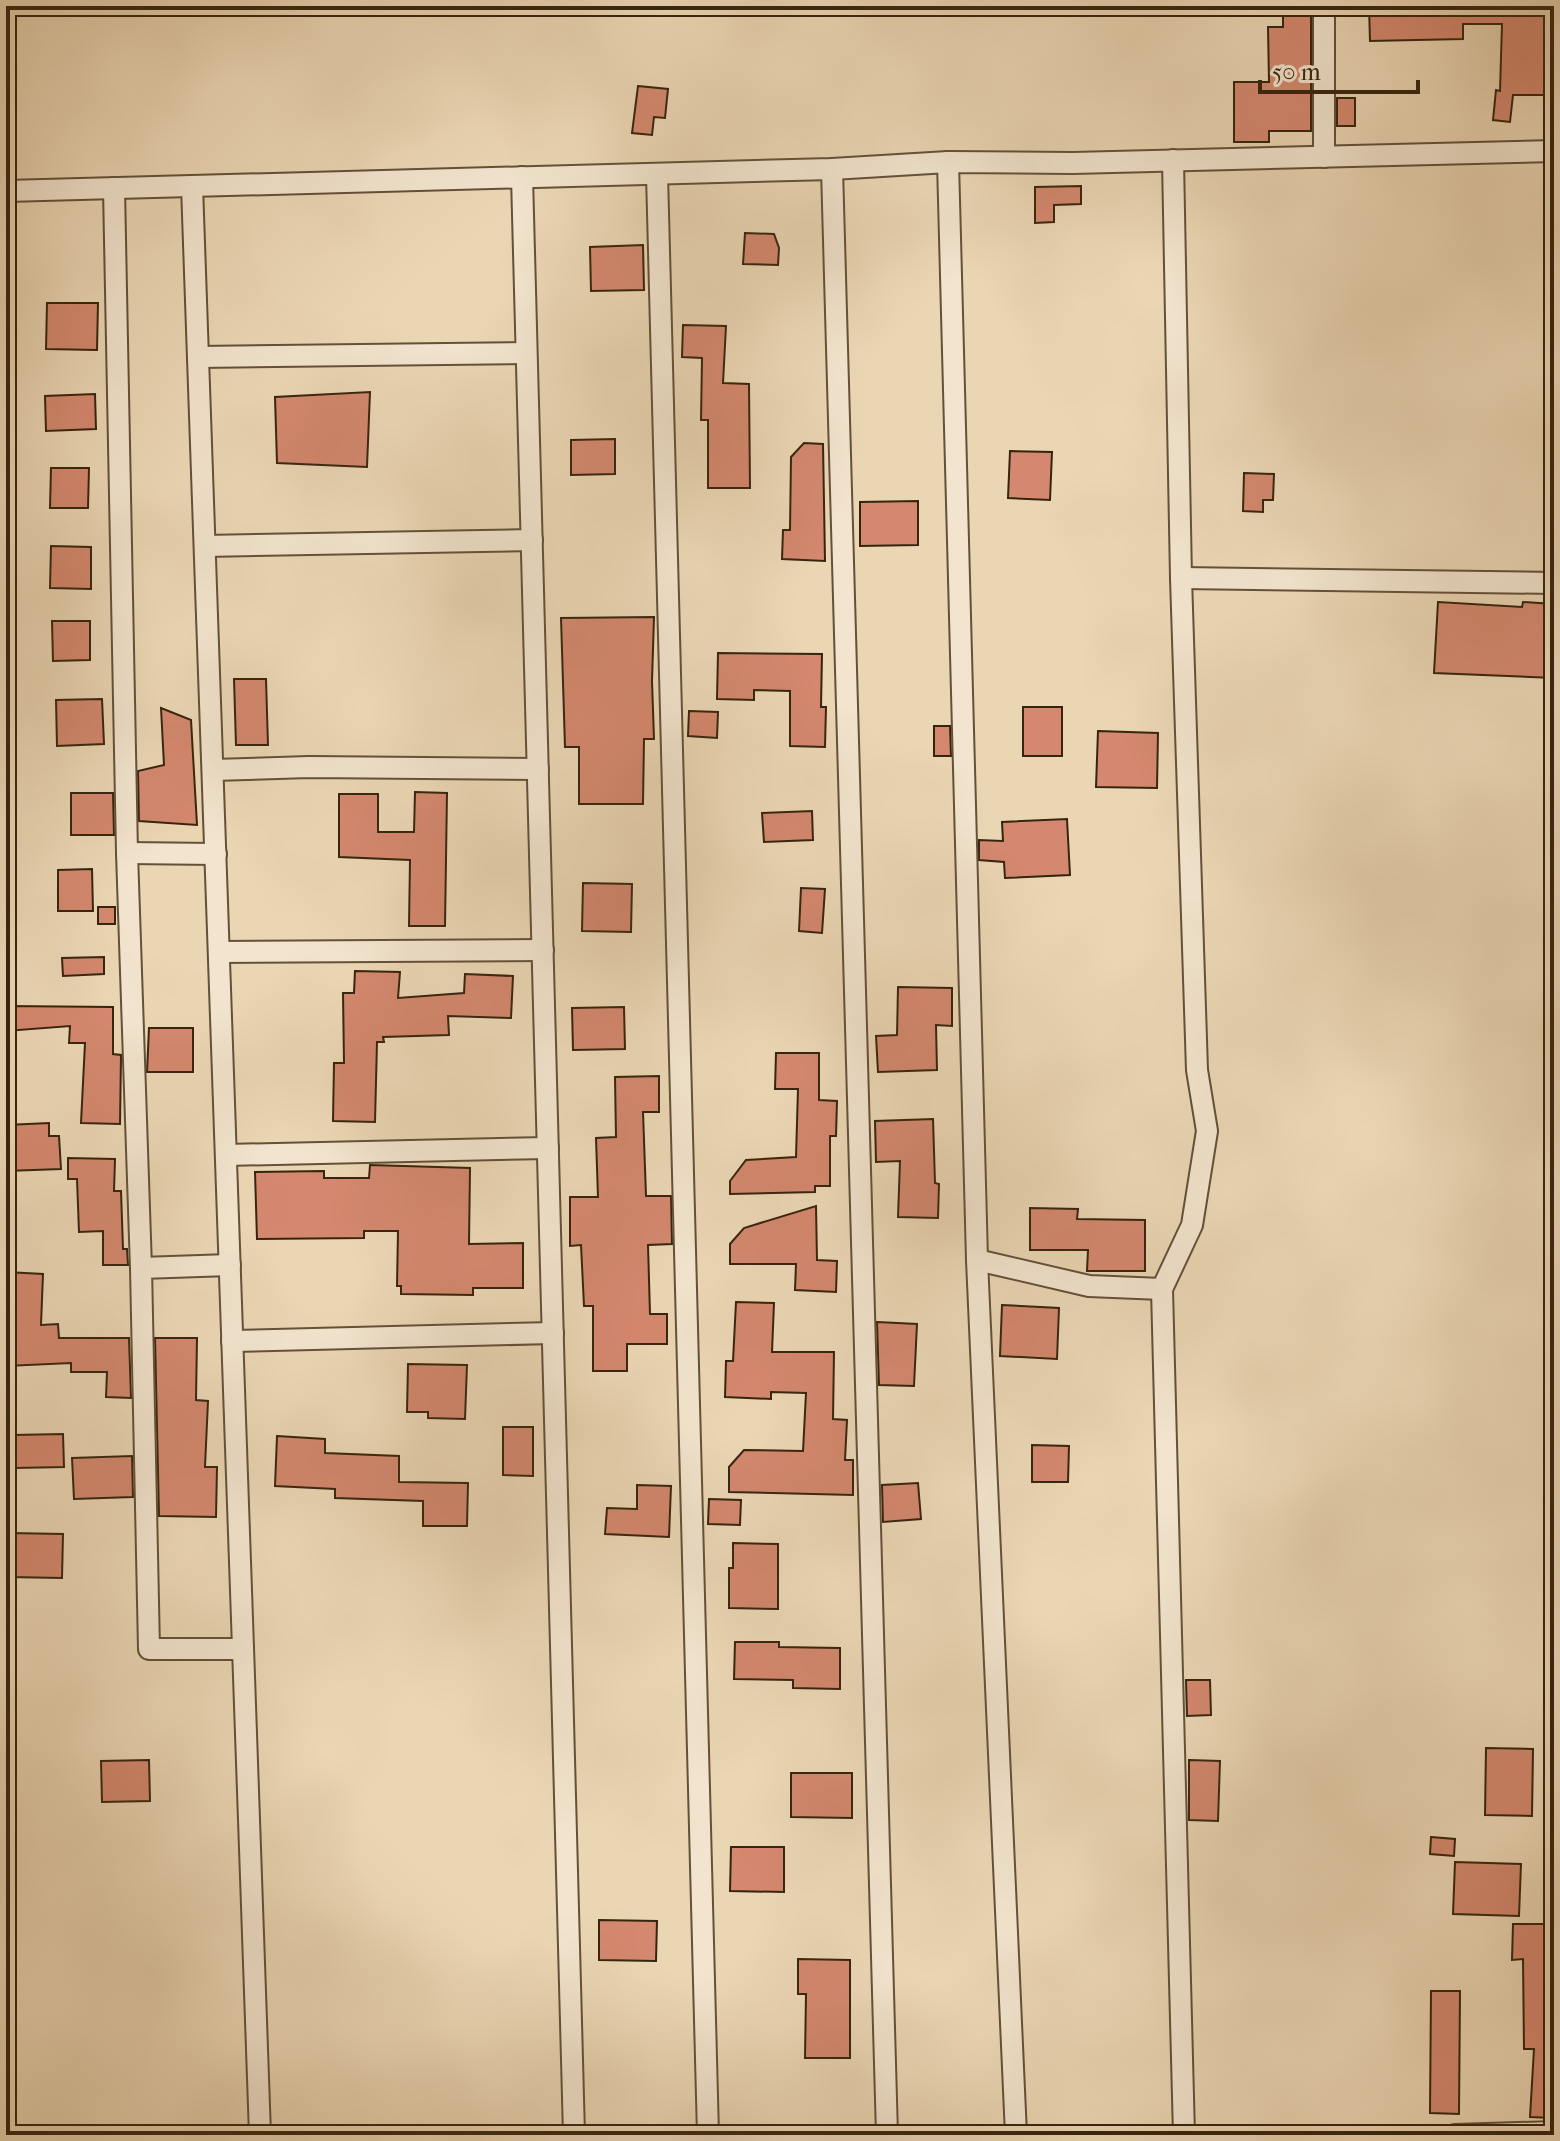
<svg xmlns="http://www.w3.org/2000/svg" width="1560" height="2141" font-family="'IM FELL French Canon',serif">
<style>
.building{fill:#d4886f;stroke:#36250e;stroke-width:2}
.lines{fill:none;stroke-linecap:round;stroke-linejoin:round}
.minor-casing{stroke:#635138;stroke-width:24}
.minor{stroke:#f2e4ce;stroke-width:20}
</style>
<rect width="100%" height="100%" fill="#ebd6b4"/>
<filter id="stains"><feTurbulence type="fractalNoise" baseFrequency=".0025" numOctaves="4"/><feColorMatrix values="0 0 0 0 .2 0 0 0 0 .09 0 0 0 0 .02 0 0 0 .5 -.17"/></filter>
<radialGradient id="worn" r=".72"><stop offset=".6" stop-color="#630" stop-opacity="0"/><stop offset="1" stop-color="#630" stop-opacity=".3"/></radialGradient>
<g class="building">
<path d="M1369,6H1554V95H1513L1510,122L1493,120L1496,90L1500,91L1502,24H1463V39L1370,41Z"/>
<path d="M1283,10H1311V131H1269V142H1234V82H1269L1268,27H1283Z"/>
<path d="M638,86L668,89L665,118L654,117L652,135L632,133Z"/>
<rect x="1337" y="98" width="18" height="28"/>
<path d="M1081,186V204L1054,205V222L1035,223V187Z"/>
<path d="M745,233L774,234L779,248L778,265L743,264Z"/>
<path d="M643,245L644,290L591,291L590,247Z"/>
<path d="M47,303H98L97,350L46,349Z"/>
<path d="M683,325L726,326L723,383L749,384L750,488H708V420H701L702,358L682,357Z"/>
<path d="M370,392L367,467L277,463L275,397Z"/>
<path d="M95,394L96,429L46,431L45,396Z"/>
<path d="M615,439V474L571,475V440Z"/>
<path d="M804,443L823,444L825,561L782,559L783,530H790L791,457Z"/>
<path d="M1010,451L1052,452L1050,500L1008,498Z"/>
<path d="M51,468H89L88,508H50Z"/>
<path d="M1244,473L1274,474L1273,500H1263V512L1243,511Z"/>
<path d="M918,501V545L860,546V502Z"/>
<path d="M51,546L91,547V589L50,588Z"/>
<path d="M1438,602L1522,607L1523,602L1554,604V678L1434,673Z"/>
<path d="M654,617L652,681L654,739H644L643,804H579V747H565L561,618Z"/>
<path d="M52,621H90V660L53,661Z"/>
<path d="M718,653L822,654L821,707H826L825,747L790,746V691L754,690V700L717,699Z"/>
<path d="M234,679H266L268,745H236Z"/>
<path d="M102,699L104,744L57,746L56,700Z"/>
<rect x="1023" y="707" width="39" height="49"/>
<path d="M161,708L191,720L197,825L139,821L138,771L164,765Z"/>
<path d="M689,711L718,712L717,738L688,736Z"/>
<path d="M934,726H950L951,756H934Z"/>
<path d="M1098,731L1158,733L1157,788L1096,787Z"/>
<path d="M415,792L447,793L445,926H409L410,860L339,857V794H378V832H414Z"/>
<path d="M71,793H113L114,835H71Z"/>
<path d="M812,811L813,840L764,842L762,813Z"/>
<path d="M1067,819L1070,875L1005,878L1004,862L979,860V840L1003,841L1002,822Z"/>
<path d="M92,869L93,911H58V870Z"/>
<path d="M583,883L632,884L631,932L582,931Z"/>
<path d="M801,888L825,889L822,933L799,931Z"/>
<rect x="98" y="907" width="17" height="17"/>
<path d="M104,957V974L63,976L62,958Z"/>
<path d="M355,971L400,972L398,998L464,993L465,974L513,976L511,1018L448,1016L449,1035L383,1037L384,1042H377L375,1122L333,1121L334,1063H344L343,993H354Z"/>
<path d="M898,987L952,988V1026L936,1025L937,1070L878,1072L876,1036L897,1035Z"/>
<path d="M6,1006L113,1007V1054L121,1055L120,1124L81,1123L85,1043H69L70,1026L6,1031Z"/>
<path d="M624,1007L625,1049L573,1050L572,1008Z"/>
<path d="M149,1028H193V1072H147Z"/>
<path d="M776,1053H819V1100L837,1101L836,1136H830V1186H815V1192L730,1194V1181L746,1160L796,1157L798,1089H775Z"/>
<path d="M659,1076V1112H643L646,1196H671L672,1244L648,1245L650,1314H667V1344H627V1371H593V1306H584L581,1245L570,1246V1197H598L596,1138L616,1137L615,1077Z"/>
<path d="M933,1119L935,1183L939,1184L938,1218L898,1217L900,1161L876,1162L875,1121Z"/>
<path d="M49,1123V1136H59L61,1169L6,1171V1125Z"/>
<path d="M68,1158L115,1159L114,1191H121L123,1249H127L128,1265H103V1231L79,1232L77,1179H68Z"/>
<path d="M370,1165L470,1168L469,1244L523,1243V1288H473V1295L401,1294V1286H397L398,1231H364V1238L257,1239L255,1172L324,1171V1178H369Z"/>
<path d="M816,1206L817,1260L837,1261L836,1292L795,1290L796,1264H730V1244L744,1228Z"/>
<path d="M1030,1208L1078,1209L1077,1219L1145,1220V1271H1087L1088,1250H1030Z"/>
<path d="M6,1272L43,1274L41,1325L58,1324L59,1338H129L131,1398L106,1397L107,1372H71V1363L6,1366Z"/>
<path d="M736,1302L774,1303L772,1352H834L833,1419L847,1420L845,1460H853V1495L729,1492V1467L744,1450L803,1451L806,1393L771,1392V1399L725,1397L726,1361H733Z"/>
<path d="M1002,1305L1059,1308L1057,1359L1000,1356Z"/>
<path d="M877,1322L917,1324L914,1386L879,1385Z"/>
<path d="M155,1338H197L196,1400L208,1401L205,1467H217L216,1517L159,1516Z"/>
<path d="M408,1364L467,1365L465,1419L428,1418V1412H407Z"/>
<path d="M503,1427H533V1476L503,1475Z"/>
<path d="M63,1434L64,1467L15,1468L14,1435Z"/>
<path d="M277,1436L325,1439V1453L399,1456V1482L468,1483L467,1526H423V1501L335,1498V1489L275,1486Z"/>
<path d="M1032,1445L1069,1446L1068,1482H1032Z"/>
<path d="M132,1456L133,1497L74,1499L72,1458Z"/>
<path d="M918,1483L921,1519L883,1522L882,1485Z"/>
<path d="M637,1485L671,1486L669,1537L605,1534L607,1508L637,1509Z"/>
<path d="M709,1499L741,1500L740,1525L708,1524Z"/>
<path d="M9,1533L63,1534L62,1578L8,1577Z"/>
<path d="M733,1543L778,1544V1609L729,1608V1568H733Z"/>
<path d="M735,1642H779V1647L840,1648V1689L793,1688V1680L734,1679Z"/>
<path d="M1186,1680H1210L1211,1715L1187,1716Z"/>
<path d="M1486,1748L1533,1749L1532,1816L1485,1815Z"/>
<path d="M149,1760L150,1801L102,1802L101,1761Z"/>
<path d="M1189,1760L1220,1761L1218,1821L1189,1820Z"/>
<path d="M791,1773H852V1818L791,1817Z"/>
<path d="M1431,1837L1455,1839L1454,1856L1430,1854Z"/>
<path d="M731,1847H784V1892L730,1891Z"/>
<path d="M1455,1862L1521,1864L1519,1916L1453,1914Z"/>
<path d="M599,1920L657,1921L656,1961L599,1960Z"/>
<path d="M1513,1924H1550V2062H1554L1553,2118L1530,2117L1534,2049H1524L1523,1959L1512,1960Z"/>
<path d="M798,1959L850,1960V2058H805L806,1994H798Z"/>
<path d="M1431,1991H1460L1459,2114L1430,2113Z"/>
</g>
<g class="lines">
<defs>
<g id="minor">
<path d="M1324,6V157"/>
<path d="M1173,160L1181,578L1197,1070L1207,1131L1192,1225L1162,1289L1184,2135"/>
<path d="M948,162L977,1260L1016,2135"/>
<path d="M832,169L887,2135"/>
<path d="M657,174L708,2135"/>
<path d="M522,177L574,2135"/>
<path d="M192,186L260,2135"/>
<path d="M114,188L127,853L141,1268"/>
<path d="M6,191L832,169L948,162L1073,163L1554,151"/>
<path d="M198,357L526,353"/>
<path d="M205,546L532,540"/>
<path d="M1181,578L1554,583"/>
<path d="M213,770L309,767L538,769"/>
<path d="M127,853L216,854"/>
<path d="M219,952L543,950"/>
<path d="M226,1155L548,1148"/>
<path d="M977,1260L1089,1286L1162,1289"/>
<path d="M230,1265L141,1268L149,1649H243"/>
<path d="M232,1341L553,1333"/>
<path d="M1455,2135L1554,2132"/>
</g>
</defs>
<use href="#minor" class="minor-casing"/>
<use href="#minor" class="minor"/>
</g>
<rect width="1560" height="2141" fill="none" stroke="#ebd6b4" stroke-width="32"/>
<rect x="8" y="8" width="1544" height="2125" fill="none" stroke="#36250e" stroke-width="4"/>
<rect x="16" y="16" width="1528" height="2109" fill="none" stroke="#36250e" stroke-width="2"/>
<path d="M1260 80v12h158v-12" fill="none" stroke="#36250e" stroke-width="4"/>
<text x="1272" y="80" font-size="24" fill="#36250e" stroke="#f2e4ce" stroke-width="6" paint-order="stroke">50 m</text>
<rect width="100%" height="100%" filter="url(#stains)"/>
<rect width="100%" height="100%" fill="url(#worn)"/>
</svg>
